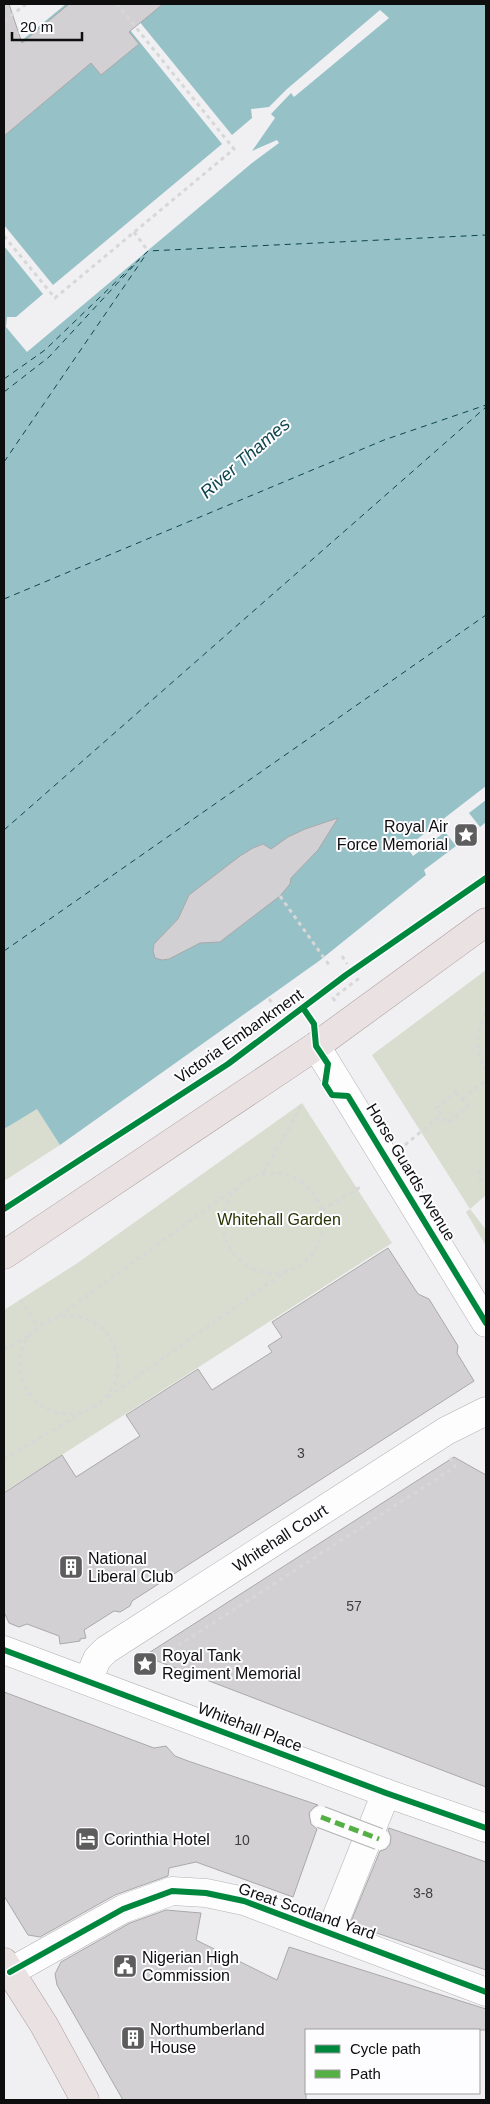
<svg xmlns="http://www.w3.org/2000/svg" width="490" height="2104" font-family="Arial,sans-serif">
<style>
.green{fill:#d9ddcf}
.water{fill:#96c1c7}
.pier{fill:#f0eff2}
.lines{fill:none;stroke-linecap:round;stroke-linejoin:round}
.ferry{stroke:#0d464c;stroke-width:1;stroke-dasharray:6 5;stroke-linecap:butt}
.building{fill:#d2d0d2;stroke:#aaa9aa}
.minor-casing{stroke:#b3b2b4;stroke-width:29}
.primary-casing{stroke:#ab9c9c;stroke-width:29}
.path{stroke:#d7d7d8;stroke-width:3;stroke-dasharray:4 4;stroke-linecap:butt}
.minor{stroke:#fdfdfd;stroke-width:28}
.primary{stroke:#eae2e2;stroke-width:28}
.pedestrian-bridge-casing{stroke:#b3b2b4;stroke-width:23;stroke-linecap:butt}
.pedestrian-bridge{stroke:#fdfdfd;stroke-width:21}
.quiet{stroke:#54b044;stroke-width:5;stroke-dasharray:10 5;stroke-linecap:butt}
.cycleway-casing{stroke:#fdfcff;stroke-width:9}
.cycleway{stroke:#00873e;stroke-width:6}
.labels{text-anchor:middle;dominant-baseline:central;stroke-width:4;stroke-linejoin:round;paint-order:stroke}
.number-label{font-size:14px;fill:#403e40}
.poi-label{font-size:16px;fill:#0f0e0f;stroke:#fdfcff;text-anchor:start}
.street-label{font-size:16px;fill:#0f0e0f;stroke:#fdfcff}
.park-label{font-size:16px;fill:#293300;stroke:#fdfcff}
.water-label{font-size:18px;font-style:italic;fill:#0d464c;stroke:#fdfcff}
</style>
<rect width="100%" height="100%" fill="#f0eff2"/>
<g class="green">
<path d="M486,970V1195L470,1209L486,1230V1246L466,1212L470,1209L372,1055Z"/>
<path d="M302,1103L392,1243L4,1492V1310L76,1264Z"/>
<path d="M37,1108L60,1145L4,1181V1129Z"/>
</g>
<g class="water">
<path d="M66,4H486V786L407,847L413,856L445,832L456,846L424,870L426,875L319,961L60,1145L37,1109L4,1129V55Z"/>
<path d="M486,800V822L480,827L469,813Z"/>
</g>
<path class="pier" d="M109,4H125L232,135L252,118L251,109L269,107L287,89L380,10L389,18L294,97L291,93L271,114L275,118L252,151L277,140L279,143L252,163L27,352L6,327L7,317H16L43,294L4,246V225L53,285L222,144Z"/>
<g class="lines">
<g class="ferry">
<path d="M4,379L45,350L148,251L486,235"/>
<path d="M4,392L49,357L139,260"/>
<path d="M4,462L147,253"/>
<path d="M4,599L384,440L486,405"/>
<path d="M4,830L486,407"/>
<path d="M4,951L486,615"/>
</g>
</g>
<g class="building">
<path d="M4,4H9L22,43L69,4H163L129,32L139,44L101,75L91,63L4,136Z"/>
<path d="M338,818L318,850L291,878L290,884L280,896L225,938L220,942L200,943L169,959L162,960L155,958L153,951L154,944L178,919L189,895L240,856L253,848L263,844L271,849L288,837L305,829Z"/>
<path d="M388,1248L418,1294L429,1299L458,1346L457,1353L474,1381L132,1601L130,1606L120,1612L114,1611L84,1630L86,1638L80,1639V1641L60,1644L59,1636L27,1624L19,1627L9,1623L4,1612V1493L62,1455L76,1477L140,1436L126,1415L198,1369L212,1390L272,1352L268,1346L282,1337L272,1322Z"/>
<path d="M454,1457L486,1475V1787L144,1656Z"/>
<path d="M4,1692L154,1748L166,1746L175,1756L188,1761L318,1805L313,1808L309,1813L311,1824L317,1829L293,1897L196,1862L169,1868L168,1876L115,1895L40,1937L28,1935L4,1896Z"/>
<path d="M389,1828L486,1862V1970L350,1924L380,1851L386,1849L390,1844L391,1837L388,1830Z"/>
<path d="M166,1910L201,1913L196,1940L277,1980L289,1947L486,2009V2030H306V2100H123L57,1985L55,1974L61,1962L130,1923Z"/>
</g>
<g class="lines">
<defs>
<g id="minor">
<path d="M316,1046L486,1323"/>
<path d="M4,1650L386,1793L486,1828"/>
<path d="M88,1681L97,1659L106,1650L446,1431L486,1411"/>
<path d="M330,1933L386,1793"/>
<path d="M10,1972L123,1909L172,1891L206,1893L244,1901L486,1992"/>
</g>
<g id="primary">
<path d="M4,1255L316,1046L486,922"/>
<path d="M4,1962L44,2025L85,2100"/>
</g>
</defs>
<use href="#minor" class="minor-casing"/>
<use href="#primary" class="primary-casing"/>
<g class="path">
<path d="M4,21L26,4"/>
<path d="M134,232L148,251"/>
<path d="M4,236L55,298L234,149L117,4"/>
<path d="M280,896L329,965"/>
<path d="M342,956L347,964"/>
<path d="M269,999L276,1008"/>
<path d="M335,1001L333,998L358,979L356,976"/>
<path d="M486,1013C476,1032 475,1052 486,1071"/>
<path d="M456,1092L468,1107L447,1123L436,1108Z"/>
<path d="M462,1099L486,1080"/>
<path d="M405,1145L441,1115"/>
<path d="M479,1170L481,1184"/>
<path d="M264,1172L300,1108L298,1105"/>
<circle cx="273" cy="1223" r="50"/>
<path d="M322,1210L362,1186"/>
<path d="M20,1300L38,1326"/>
<circle cx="69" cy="1365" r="49"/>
<path d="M59,1316L234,1189"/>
<path d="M4,1350L29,1336"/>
<path d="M108,1397L285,1272"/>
<path d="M4,1459L80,1414"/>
<path d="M165,1654L455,1467L450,1458"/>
</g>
<use href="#minor" class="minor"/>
<use href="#primary" class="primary"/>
<defs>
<path id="pedestrian-bridge" d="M321,1817L379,1839"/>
</defs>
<use href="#pedestrian-bridge" class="pedestrian-bridge-casing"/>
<use href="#pedestrian-bridge" class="pedestrian-bridge"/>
<path class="quiet" d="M321,1817L379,1839"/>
<defs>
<g id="cycleway">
<path d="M303,1008L314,1024L316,1046L328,1064L325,1084L332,1095L348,1096L486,1323"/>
<path d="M4,1209L228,1064L346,975L486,878"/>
<path d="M4,1650L386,1793L486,1828"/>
<path d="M10,1972L123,1909L172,1891L206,1893L244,1901L486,1992"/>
</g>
</defs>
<use href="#cycleway" class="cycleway-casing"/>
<use href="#cycleway" class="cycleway"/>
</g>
<defs>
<symbol id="sight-square" viewBox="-11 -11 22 22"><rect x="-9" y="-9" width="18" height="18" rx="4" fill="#5e5d5e" stroke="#fdfcff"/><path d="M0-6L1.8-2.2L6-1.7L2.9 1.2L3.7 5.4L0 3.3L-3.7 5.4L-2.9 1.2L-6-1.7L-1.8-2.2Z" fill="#fff"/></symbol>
<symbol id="building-square" viewBox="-11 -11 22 22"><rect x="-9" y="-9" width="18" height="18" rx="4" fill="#5e5d5e" stroke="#fdfcff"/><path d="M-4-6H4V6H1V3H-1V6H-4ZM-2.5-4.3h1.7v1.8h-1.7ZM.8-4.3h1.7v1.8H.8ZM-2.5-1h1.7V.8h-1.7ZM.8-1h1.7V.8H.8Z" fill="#fff"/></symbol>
<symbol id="hotel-square" viewBox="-11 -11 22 22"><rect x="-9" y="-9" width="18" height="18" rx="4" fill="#5e5d5e" stroke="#fdfcff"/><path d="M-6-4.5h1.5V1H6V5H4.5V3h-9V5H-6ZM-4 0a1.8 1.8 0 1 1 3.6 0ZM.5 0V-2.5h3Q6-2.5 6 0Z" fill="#fff"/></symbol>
<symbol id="civic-square" viewBox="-11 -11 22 22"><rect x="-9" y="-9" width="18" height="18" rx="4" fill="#5e5d5e" stroke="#fdfcff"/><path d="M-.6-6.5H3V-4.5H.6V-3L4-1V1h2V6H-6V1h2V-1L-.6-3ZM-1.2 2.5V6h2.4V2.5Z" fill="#fff"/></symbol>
</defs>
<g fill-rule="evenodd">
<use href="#sight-square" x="452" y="821" width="28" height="28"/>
<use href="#building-square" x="57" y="1553" width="28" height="28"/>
<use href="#sight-square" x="131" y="1650" width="28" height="28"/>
<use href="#hotel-square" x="73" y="1825" width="28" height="28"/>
<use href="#civic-square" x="111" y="1952" width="28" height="28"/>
<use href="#building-square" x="119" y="2024" width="28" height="28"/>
</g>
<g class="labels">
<g class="number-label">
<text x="301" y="1453">3</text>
<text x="354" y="1606">57</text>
<text x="242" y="1840">10</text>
<text x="423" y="1893">3-8</text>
</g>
<g class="poi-label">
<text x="448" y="826" text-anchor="end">Royal Air<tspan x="448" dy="18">Force Memorial</tspan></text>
<text x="88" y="1558">National<tspan x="88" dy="18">Liberal Club</tspan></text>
<text x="162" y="1655">Royal Tank<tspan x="162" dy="18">Regiment Memorial</tspan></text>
<text x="104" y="1839">Corinthia Hotel</text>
<text x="142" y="1957">Nigerian High<tspan x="142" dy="18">Commission</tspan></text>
<text x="150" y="2029">Northumberland<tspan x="150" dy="18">House</tspan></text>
</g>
<g class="street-label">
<text transform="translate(239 1036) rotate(-35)">Victoria Embankment</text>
<text transform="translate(411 1172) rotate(59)">Horse Guards Avenue</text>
<text transform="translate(280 1538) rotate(-33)">Whitehall Court</text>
<text transform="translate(250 1727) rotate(21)">Whitehall Place</text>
<text transform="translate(307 1911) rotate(19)">Great Scotland Yard</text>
</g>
<g class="park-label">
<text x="279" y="1219">Whitehall Garden</text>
</g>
<g class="water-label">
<text transform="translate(245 458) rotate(-41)">River Thames</text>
</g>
</g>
<rect width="490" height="2104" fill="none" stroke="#0f0e0f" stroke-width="10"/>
<rect x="305" y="2029" width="175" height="65" fill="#fdfcff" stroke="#9e9d9f"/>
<rect x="315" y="2045" width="25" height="8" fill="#00873e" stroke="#9e9d9f"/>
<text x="350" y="2054" font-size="15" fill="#0f0e0f">Cycle path</text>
<rect x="315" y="2070" width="25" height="8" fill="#54b044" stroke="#9e9d9f"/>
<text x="350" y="2079" font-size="15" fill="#0f0e0f">Path</text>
<path d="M12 32v8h70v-8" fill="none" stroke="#0f0e0f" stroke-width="2.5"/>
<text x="20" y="32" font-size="15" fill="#0f0e0f" stroke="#fdfcff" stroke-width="4" paint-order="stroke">20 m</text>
</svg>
